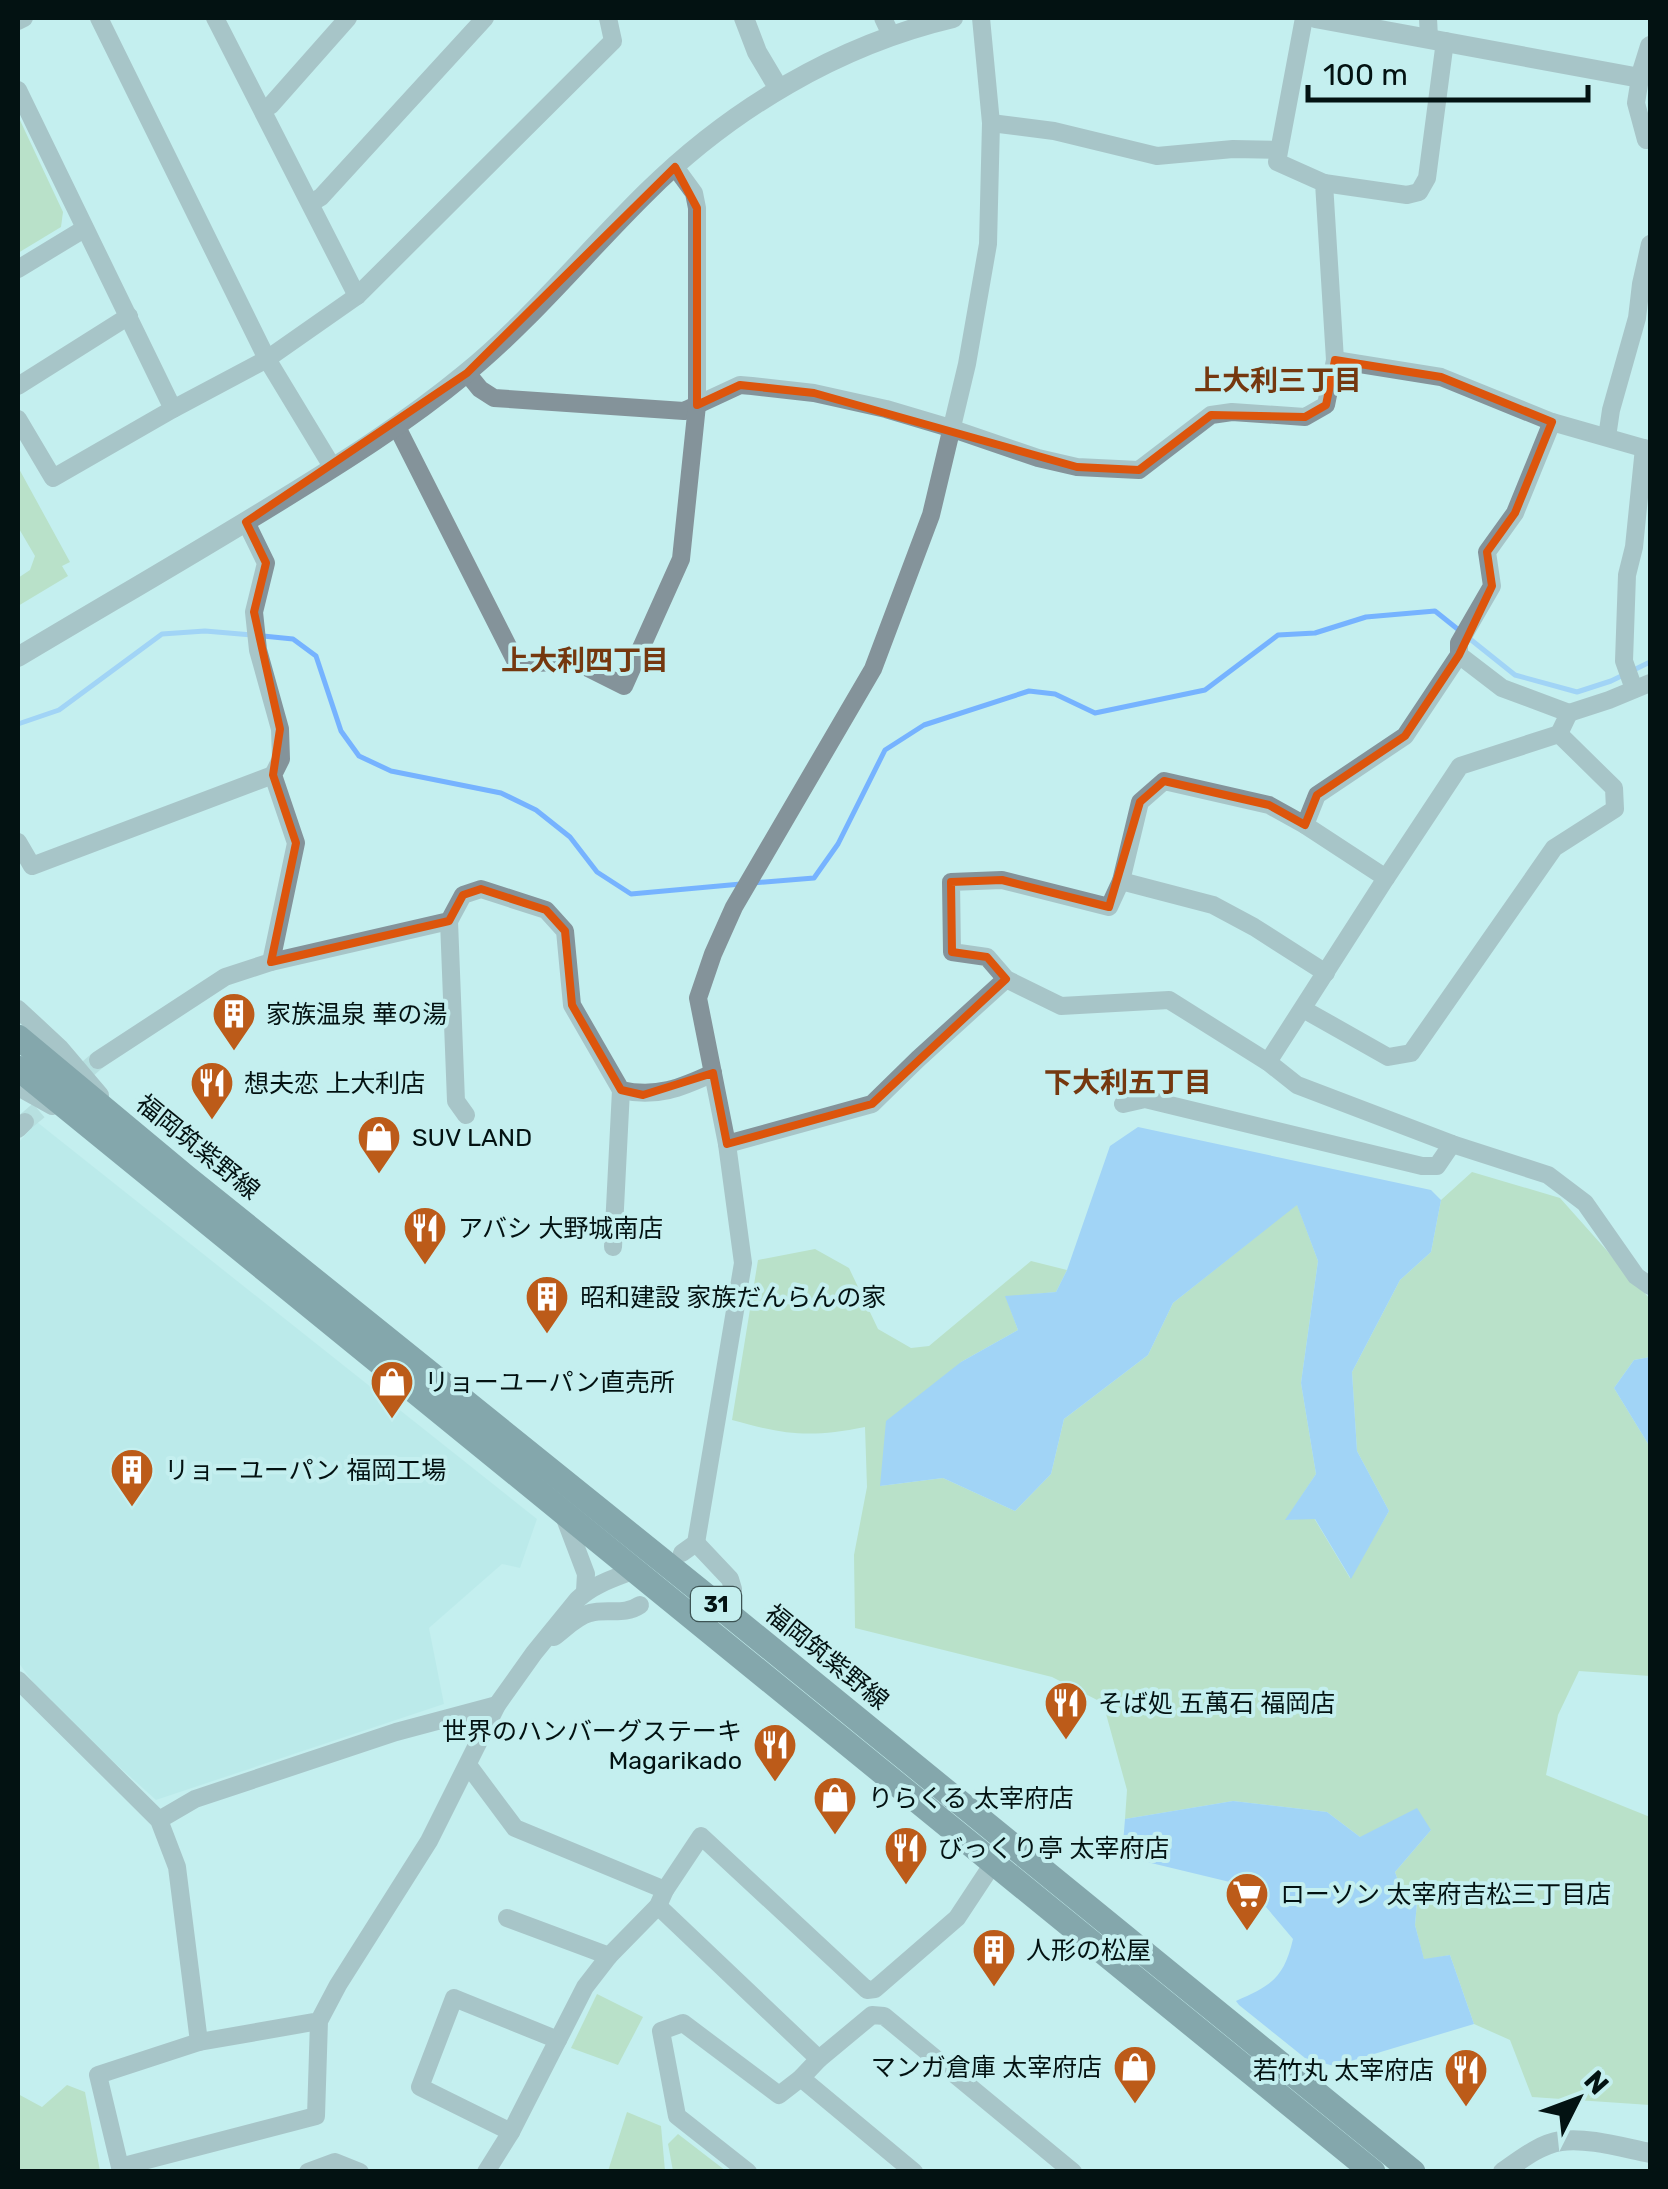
<svg xmlns="http://www.w3.org/2000/svg" width="1668" height="2189" font-family="Rubik,'Noto Sans JP',sans-serif">
<style>
.built{fill:#b0e5e5}
.green{fill:#aad19c}
.water{fill:#76b3ff}
.lines{fill:none;stroke-linecap:round;stroke-linejoin:round}
.stream{stroke:#76b3ff;stroke-width:5}
.minor-tunnel{stroke:#a7cece;stroke-width:18;stroke-dasharray:18 9;stroke-linecap:butt}
.minor{stroke:#84939a;stroke-width:18}
.tertiary{stroke:#84939a;stroke-width:20}
.primary{stroke:#36515c;stroke-width:25}
.marked{fill:none;stroke:#dd550c;stroke-width:8;stroke-linejoin:round}
.labels{text-anchor:middle;dominant-baseline:central;stroke-width:8;stroke-linejoin:round;paint-order:stroke}
.shield{fill:#c4efef;stroke:#3d5454;stroke-width:2.5}
.shield-label{font-size:22px;font-weight:bold;fill:#031212}
.poi-label{font-size:25px;fill:#031212;stroke:#c4efef;text-anchor:start}
.street-label{font-size:25px;fill:#031212;stroke:#c4efef}
.neighbourhood-label{font-size:28px;font-weight:bold;fill:#75380f;stroke:#c4efef}
</style>
<rect width="100%" height="100%" fill="#c4efef"/>
<path class="built" d="M37,1122L537,1519L520,1568L502,1564L429,1628L444,1704L156,1800L49,1704L18,1662V1143Z"/>
<g class="green">
<path d="M18,116L63,212L61,227L18,253Z"/>
<path d="M18,467L70,562L62,566L68,576L18,606V578L30,570L35,556L18,527Z"/>
<path d="M1472,1172L1560,1198L1650,1299V1357L1634,1360L1614,1388L1650,1447V1676L1579,1671L1558,1715L1546,1775L1650,1817V2105L1532,2097L1510,2040L1474,2024L1450,1955L1424,1960L1415,1925L1417,1902L1402,1892L1395,1872L1431,1830L1360,1837L1327,1812L1233,1801L1125,1819L1127,1790L1103,1703L1052,1677L855,1628L854,1555L867,1487L865,1427C810,1438 786,1435 732,1420L758,1260L815,1249L849,1268L878,1329L911,1348L929,1346L1031,1261L1067,1270L1056,1292L1006,1297L1018,1330L961,1362L880,1486L943,1478L1015,1511L1051,1474L1064,1419L1148,1355L1173,1303L1297,1204L1318,1261L1301,1383L1316,1474L1286,1520L1314,1518L1350,1578L1389,1511L1357,1451L1352,1372L1400,1280L1431,1252L1441,1200Z"/>
<path d="M597,1994L643,2017L618,2065L571,2048Z"/>
<path d="M67,2085L85,2092L100,2171H18V2094L42,2107Z"/>
<path d="M627,2112L661,2126L665,2171H608Z"/>
<path d="M678,2134L726,2171H673L668,2144Z"/>
</g>
<g class="water">
<path d="M1138,1127L1431,1190L1441,1200L1431,1252L1400,1280L1352,1372L1357,1451L1389,1511L1351,1579L1315,1519L1285,1520L1316,1474L1301,1383L1318,1261L1297,1205L1173,1303L1148,1355L1064,1419L1051,1474L1015,1511L943,1478L880,1486L886,1421L961,1362L1018,1330L1005,1296L1056,1292L1067,1270L1110,1146Z"/>
<path d="M1650,1357V1447L1614,1388L1634,1360Z"/>
<path d="M1233,1801L1327,1812L1360,1837L1417,1808L1431,1830L1395,1872L1402,1892L1417,1902L1415,1925L1424,1959L1450,1955L1474,2024L1334,2066L1305,2058L1239,2005L1236,2001C1271,1986 1284,1978 1293,1939L1266,1907L1234,1883L1122,1856L1125,1819Z"/>
</g>
<g class="lines">
<g class="stream">
<path d="M263,636L293,639L316,656L341,731L359,756L391,771L501,793L536,810L570,837L597,872L631,894L741,884"/>
<path d="M18,724L59,710L162,634L205,631L252,635"/>
<path d="M752,883L814,878L838,844L885,750L924,725L1029,691L1055,694L1095,713L1205,690L1278,635L1315,633L1366,617L1435,611L1515,675L1577,692L1611,681L1650,662"/>
</g>
<path class="minor-tunnel" d="M25,1122L98,1060"/>
<g class="minor">
<path d="M99,18L267,359L333,468"/>
<path d="M215,18L357,296"/>
<path d="M883,18L891,35"/>
<path d="M1428,18L1429,38"/>
<path d="M18,21L24,18"/>
<path d="M1640,78L1636,103L1646,140L1650,138"/>
<path d="M18,90L173,409"/>
<path d="M263,110L271,105L348,18"/>
<path d="M991,123L1054,131L1157,156L1233,149L1278,150"/>
<path d="M1324,183L1407,195L1419,192L1427,178L1445,41"/>
<path d="M311,203L321,197L485,18"/>
<path d="M18,269L84,229"/>
<path d="M1335,360L1441,377L1552,422L1650,450"/>
<path d="M467,373L480,389L494,398L684,411L740,385L752,386L814,393L886,409L950,428L1038,458L1077,467L1139,470L1211,415L1232,412L1305,417L1326,405L1335,360L1324,183L1277,162L1304,18"/>
<path d="M18,386L129,316"/>
<path d="M18,419L53,478L173,409L267,359L357,296L613,41L608,18"/>
<path d="M1552,422L1515,513L1487,552L1492,586L1459,643V655L1405,736L1317,795L1305,825L1269,805L1164,781L1140,802L1121,881L1109,907L1002,880L951,882L952,952L987,957L1006,979L1061,1006L1169,1000L1268,1062L1297,1085L1452,1144L1548,1175L1585,1203L1636,1276L1650,1286"/>
<path d="M397,427L517,664L574,661L624,686L681,559L697,405V208L694,193L675,167"/>
<path d="M1607,437L1611,410L1637,318L1641,284L1650,244"/>
<path d="M246,522L266,563L254,612L258,650L280,729L281,759L273,775L296,843L271,962"/>
<path d="M1634,689L1624,661L1627,575L1634,547L1644,448"/>
<path d="M1569,713L1609,700L1650,683"/>
<path d="M18,842L32,866L273,775"/>
<path d="M1386,878L1460,766L1559,734"/>
<path d="M1121,881L1213,905L1254,927L1326,973"/>
<path d="M449,921L456,1101L466,1115"/>
<path d="M18,1009L60,1048L100,1095"/>
<path d="M1303,1009L1388,1057L1411,1053L1554,848L1615,809L1614,788L1559,734L1569,713L1502,688L1459,655"/>
<path d="M98,1060L225,977L271,962L449,921L463,895L481,889L546,910L565,931L572,1005L621,1090C656,1098 681,1088 713,1073"/>
<path d="M1268,1062L1386,878L1305,825"/>
<path d="M18,1087L52,1106"/>
<path d="M1123,1104L1145,1099L1422,1166H1437L1452,1144"/>
<path d="M18,1129L25,1122"/>
<path d="M727,1144L872,1104L918,1059L1006,979"/>
<path d="M613,1247L621,1090"/>
<path d="M564,1516L586,1574L585,1591"/>
<path d="M696,1543L730,1579L733,1589L720,1607"/>
<path d="M682,1553L696,1543L743,1263L727,1144L698,998L713,954L734,907L873,669L931,515L967,364L988,244L991,123L981,18"/>
<path d="M554,1637C565,1629 577,1616 590,1613C607,1608 624,1616 640,1605"/>
<path d="M18,1680L159,1820L177,1867L199,2042"/>
<path d="M468,1765L515,1828L665,1890"/>
<path d="M159,1820L195,1799L396,1732L497,1705"/>
<path d="M658,1906L819,2059"/>
<path d="M507,1918L609,1956"/>
<path d="M319,2021L199,2042L98,2075L120,2167L316,2116L319,2021L338,1985L429,1841L497,1705L534,1653L578,1599C594,1584 615,1578 635,1570"/>
<path d="M801,2078L914,2172"/>
<path d="M511,2132L420,2087L454,1998L558,2040"/>
<path d="M308,2172L335,2162L360,2172"/>
<path d="M486,2172L511,2132L585,1987L609,1956L658,1906L665,1890L701,1836L867,1990L875,1989L957,1918L994,1862"/>
<path d="M748,2172L677,2116L661,2031L683,2023L779,2095L801,2078L819,2059L872,2015L884,2016L1073,2172"/>
</g>
<g class="tertiary">
<path d="M744,18L757,52L779,89"/>
<path d="M1315,18L1640,78L1650,46"/>
<path d="M18,657C105,605 192,555 278,502C343,462 407,422 465,374C532,319 586,252 647,192C731,109 838,45 953,18"/>
<path d="M1503,2172C1520,2160 1540,2144 1561,2141C1587,2137 1624,2148 1650,2153"/>
</g>
<g class="primary">
<path d="M18,1037L186,1177L720,1607L1413,2172"/>
<path d="M18,1068L1373,2172"/>
</g>
</g>
<path d="M0 0H1668V2189H0ZM675,167L697,208V405L740,385L814,393L1077,467L1139,470L1211,415L1305,417L1326,405L1335,360L1441,377L1552,422L1515,513L1487,552L1492,586L1459,655L1405,736L1317,795L1305,825L1269,805L1164,781L1140,802L1109,907L1002,880L951,882L952,952L987,957L1006,979L872,1104L727,1144L713,1073L643,1095L621,1090L572,1005L565,931L546,910L481,889L463,895L449,921L271,962L296,843L273,775L280,729L254,612L266,563L246,522L467,373Z" fill="#c4efef" fill-opacity=".55" fill-rule="evenodd"/>
<path class="marked" d="M675,167L697,208V405L740,385L814,393L1077,467L1139,470L1211,415L1305,417L1326,405L1335,360L1441,377L1552,422L1515,513L1487,552L1492,586L1459,655L1405,736L1317,795L1305,825L1269,805L1164,781L1140,802L1109,907L1002,880L951,882L952,952L987,957L1006,979L872,1104L727,1144L713,1073L643,1095L621,1090L572,1005L565,931L546,910L481,889L463,895L449,921L271,962L296,843L273,775L280,729L254,612L266,563L246,522L467,373Z"/>
<defs>
<symbol id="building-pin" viewBox="-11 -11 22 30"><path d="M0 17L-7.5 6A9.5 9.5 0 1 1 7.5 6Z" fill="#bc5b19" stroke="#c4efef"/><path d="M-4-6H4V6H1V3H-1V6H-4ZM-2.5-4.3h1.7v1.8h-1.7ZM.8-4.3h1.7v1.8H.8ZM-2.5-1h1.7V.8h-1.7ZM.8-1h1.7V.8H.8Z" fill="#fff"/></symbol>
<symbol id="restaurant-pin" viewBox="-11 -11 22 30"><path d="M0 17L-7.5 6A9.5 9.5 0 1 1 7.5 6Z" fill="#bc5b19" stroke="#c4efef"/><path d="M-5-6h1v4h1v-4h1v4h1v-4h1v5L-1.5 .5V6h-2V.5L-5-1ZM5-6V6H3V1.5H1.5Q1.5-4 5-6Z" fill="#fff"/></symbol>
<symbol id="shop-pin" viewBox="-11 -11 22 30"><path d="M0 17L-7.5 6A9.5 9.5 0 1 1 7.5 6Z" fill="#bc5b19" stroke="#c4efef"/><path d="M-5-2.5h2.3a2.7 3.5 0 0 1 5.4 0H5L5.5 6h-11ZM-1.5-2.5h3a1.5 2.3 0 0 0-3 0Z" fill="#fff"/></symbol>
<symbol id="supermarket-pin" viewBox="-11 -11 22 30"><path d="M0 17L-7.5 6A9.5 9.5 0 1 1 7.5 6Z" fill="#bc5b19" stroke="#c4efef"/><path d="M-6-5.5h2.5l.6 2H6L4.5 2H-2.5L-4.4-4H-6ZM-1.5 3.2a1.3 1.3 0 1 0 .1 0ZM3 3.2a1.3 1.3 0 1 0 .1 0Z" fill="#fff"/></symbol>
</defs>
<g fill-rule="evenodd">
<use href="#building-pin" x="209" y="989" width="50" height="68"/>
<use href="#restaurant-pin" x="187" y="1058" width="50" height="68"/>
<use href="#shop-pin" x="354" y="1112" width="50" height="68"/>
<use href="#restaurant-pin" x="400" y="1203" width="50" height="68"/>
<use href="#building-pin" x="522" y="1272" width="50" height="68"/>
<use href="#shop-pin" x="367" y="1357" width="50" height="68"/>
<use href="#building-pin" x="107" y="1445" width="50" height="68"/>
<use href="#restaurant-pin" x="1041" y="1678" width="50" height="68"/>
<use href="#restaurant-pin" x="750" y="1720" width="50" height="68"/>
<use href="#shop-pin" x="810" y="1773" width="50" height="68"/>
<use href="#restaurant-pin" x="881" y="1823" width="50" height="68"/>
<use href="#supermarket-pin" x="1222" y="1869" width="50" height="68"/>
<use href="#building-pin" x="969" y="1925" width="50" height="68"/>
<use href="#shop-pin" x="1110" y="2042" width="50" height="68"/>
<use href="#restaurant-pin" x="1441" y="2045" width="50" height="68"/>
</g>
<g class="labels">
<rect class="shield" x="691" y="1587" width="50" height="34" rx="8"/>
<g class="shield-label">
<text x="716" y="1604">31</text>
</g>
<g class="poi-label">
<text x="266" y="1014">家族温泉 華の湯</text>
<text x="244" y="1083">想夫恋 上大利店</text>
<text x="412" y="1137">SUV LAND</text>
<text x="458" y="1228">アバシ 大野城南店</text>
<text x="580" y="1297">昭和建設 家族だんらんの家</text>
<text x="424" y="1382">リョーユーパン直売所</text>
<text x="164" y="1470">リョーユーパン 福岡工場</text>
<text x="1098" y="1703">そば処 五萬石 福岡店</text>
<text x="742" y="1731" text-anchor="end">世界のハンバーグステーキ<tspan x="742" dy="29">Magarikado</tspan></text>
<text x="868" y="1798">りらくる 太宰府店</text>
<text x="938" y="1848">びっくり亭 太宰府店</text>
<text x="1280" y="1894">ローソン 太宰府吉松三丁目店</text>
<text x="1026" y="1950">人形の松屋</text>
<text x="1102" y="2067" text-anchor="end">マンガ倉庫 太宰府店</text>
<text x="1434" y="2070" text-anchor="end">若竹丸 太宰府店</text>
</g>
<g class="street-label">
<text transform="translate(198 1147) rotate(39)">福岡筑紫野線</text>
<text transform="translate(827 1657) rotate(39)">福岡筑紫野線</text>
</g>
<g class="neighbourhood-label">
<text x="1278" y="380">上大利三丁目</text>
<text x="585" y="660">上大利四丁目</text>
<text x="1128" y="1082">下大利五丁目</text>
</g>
</g>
<rect width="1668" height="2189" fill="none" stroke="#031212" stroke-width="40"/>
<g transform="translate(1578 2099) rotate(48)" stroke="#c4efef" stroke-width="8" paint-order="stroke">
<path d="M0-8L18 38L0 25L-18 38Z" fill="#031212"/>
<text y="-15" font-size="28" font-weight="bold" text-anchor="middle" fill="#031212">N</text>
</g>
<path d="M1308 85v15h280v-15" fill="none" stroke="#031212" stroke-width="5"/>
<text x="1323" y="85" font-size="30" fill="#031212" stroke="#c4efef" stroke-width="8" paint-order="stroke">100 m</text>
</svg>
